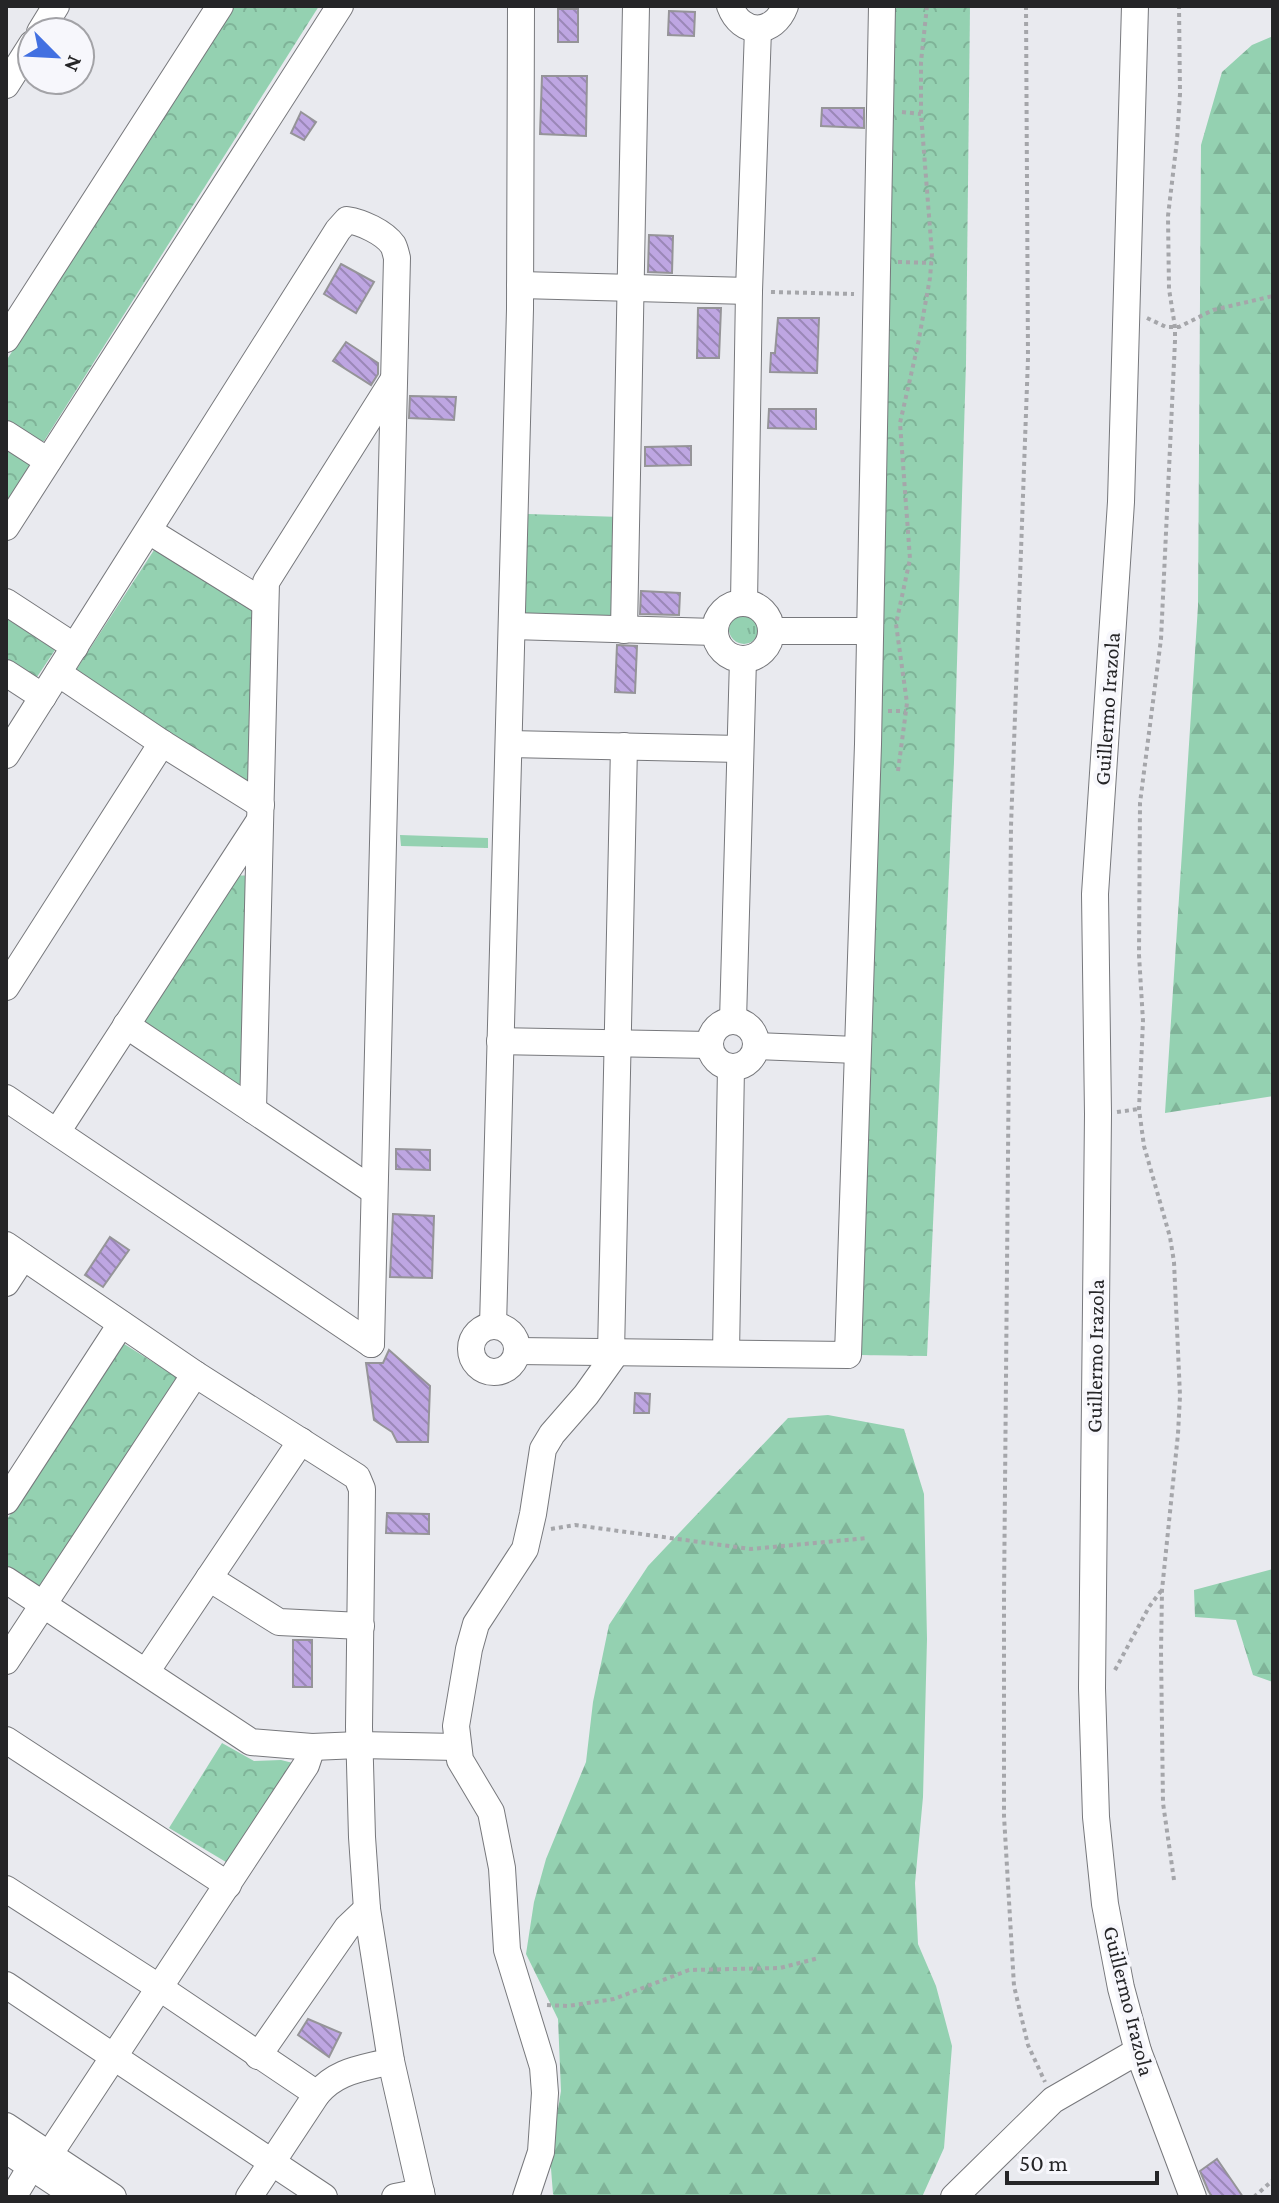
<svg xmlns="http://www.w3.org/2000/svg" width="1279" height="2203" font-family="'Crimson Pro',serif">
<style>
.grass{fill:url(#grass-tufts)}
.forest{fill:url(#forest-firs)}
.park{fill:url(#park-crowns)}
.building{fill:url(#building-back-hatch);stroke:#959498;stroke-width:2}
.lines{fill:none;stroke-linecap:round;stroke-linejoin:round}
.minor-casing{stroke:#77787c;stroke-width:28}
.path{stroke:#a5a6aa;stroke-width:4;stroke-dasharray:4 4;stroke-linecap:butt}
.minor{stroke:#fff;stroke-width:26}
.labels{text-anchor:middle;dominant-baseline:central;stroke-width:8;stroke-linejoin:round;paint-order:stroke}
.street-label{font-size:22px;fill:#252527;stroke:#f7f7fc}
</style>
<defs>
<pattern id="grass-tufts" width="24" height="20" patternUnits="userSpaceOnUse" patternTransform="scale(2)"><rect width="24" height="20" fill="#94d1b1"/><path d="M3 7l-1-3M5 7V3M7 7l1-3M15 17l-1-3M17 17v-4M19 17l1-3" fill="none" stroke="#7fb398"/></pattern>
<pattern id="forest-firs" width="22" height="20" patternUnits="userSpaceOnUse" patternTransform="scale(2)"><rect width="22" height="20" fill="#94d1b1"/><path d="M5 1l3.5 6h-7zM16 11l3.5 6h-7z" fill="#7fb398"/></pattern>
<pattern id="park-crowns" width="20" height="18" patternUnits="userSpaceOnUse" patternTransform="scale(2)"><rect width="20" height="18" fill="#94d1b1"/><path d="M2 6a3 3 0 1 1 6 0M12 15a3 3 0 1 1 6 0" fill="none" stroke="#7fb398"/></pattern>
<pattern id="building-back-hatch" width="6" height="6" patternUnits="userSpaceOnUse" patternTransform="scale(2)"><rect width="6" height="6" fill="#bea6e2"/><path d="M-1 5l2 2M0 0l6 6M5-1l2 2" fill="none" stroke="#9a87b7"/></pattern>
</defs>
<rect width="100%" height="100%" fill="#e9eaef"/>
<g class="grass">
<circle cx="744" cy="629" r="15"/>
<path d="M400,835L488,838V848L401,846Z"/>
</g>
<g class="forest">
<path d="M1273,36V1096L1165,1113L1198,606L1201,145L1222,72L1252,45Z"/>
<path d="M828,1415L904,1429L924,1494L927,1639L923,1797L915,1883L918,1944L936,1986L952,2046L944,2148L922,2197H556L553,2194L550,2156L561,2091L558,2019L526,1954L534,1902L546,1859L586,1762L593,1702L609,1625L648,1566L788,1418Z"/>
<path d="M1273,1569V1682L1253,1675L1236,1620L1195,1617L1194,1590Z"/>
</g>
<g class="park">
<path d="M234,6H319L44,441L33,442L6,422V361Z"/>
<path d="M895,6H970L966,363L954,762L927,1356L859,1355Z"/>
<path d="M6,446L33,463L6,506Z"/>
<path d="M528,514L621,517L618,618L524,614Z"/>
<path d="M156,547L256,613L253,788L74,673Z"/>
<path d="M6,618L55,650L33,683L6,665Z"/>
<path d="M234,875L250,876L246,1097L139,1022Z"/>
<path d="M121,1342L180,1379L40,1591L6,1565V1521Z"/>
<path d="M222,1743L254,1761L281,1760L293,1763L231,1865L169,1828Z"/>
</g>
<g class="building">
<rect x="558" y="9" width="20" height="33"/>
<path d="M669,11L695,12L694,36L668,35Z"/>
<path d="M542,76H587L586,136L540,134Z"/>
<path d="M822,108H864V128L821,126Z"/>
<path d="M301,112L316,122L304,140L291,133Z"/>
<path d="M649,235L673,236L672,273L648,272Z"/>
<path d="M341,264L374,282L356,313L324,294Z"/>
<path d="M698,308H721L719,358H697Z"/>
<path d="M778,318H819L817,373L770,372L771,353H775Z"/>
<path d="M346,342L378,363V374L371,385L333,361Z"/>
<path d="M410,396L456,397L454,420L409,418Z"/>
<path d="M769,409H816V429L768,428Z"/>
<path d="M691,446V465L645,466V447Z"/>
<path d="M641,591L680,593L679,615L640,614Z"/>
<path d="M617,645L637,646L635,693L615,692Z"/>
<path d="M396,1149L430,1150V1170L396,1169Z"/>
<path d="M393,1214L434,1216L432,1278L390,1277Z"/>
<path d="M110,1237L129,1250L103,1287L85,1275Z"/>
<path d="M389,1350L430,1386L428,1442H397L392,1432L374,1420L366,1363H383Z"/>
<path d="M635,1393L650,1394L649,1413H634Z"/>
<path d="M387,1513L429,1514V1534L386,1533Z"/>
<rect x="293" y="1640" width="19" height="47"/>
<path d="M308,2019L341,2033L329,2057L298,2035Z"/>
<path d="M1217,2159L1243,2197H1212L1208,2190L1200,2171Z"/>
</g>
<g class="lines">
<defs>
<g id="minor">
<path d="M730,6C741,36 774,36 785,6"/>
<path d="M1135,6L1121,502L1095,894L1098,1114L1092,1688L1096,1817L1105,1904L1121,1988L1138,2051L1193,2197"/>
<path d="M40,32L56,6"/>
<path d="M6,85L32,44"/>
<path d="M520,285L749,291"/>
<path d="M6,339L220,6"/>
<path d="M6,434L48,461"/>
<path d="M6,527L340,6"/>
<path d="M149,531L265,603"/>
<path d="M6,602L75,647"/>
<circle cx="743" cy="631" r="28"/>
<path d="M744,603L749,291L758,29"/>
<path d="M512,626L715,632"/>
<path d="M624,630L636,6"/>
<path d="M771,631H869"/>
<path d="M6,673L43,697"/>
<path d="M58,673L162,743L261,805"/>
<path d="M509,744L740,749"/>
<path d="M6,755L338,230L347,220C361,222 384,232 393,245C395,249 396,254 397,258L371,1344"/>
<path d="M6,987L162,743"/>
<circle cx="733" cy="1044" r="23"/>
<path d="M733,1021L743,659"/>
<path d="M126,1025L374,1191"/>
<path d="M500,1041L710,1045"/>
<path d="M756,1046L857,1050"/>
<path d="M6,1098L371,1344"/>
<path d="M253,1110L266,582L394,379"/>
<path d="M57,1132L260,820"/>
<path d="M6,1245L195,1374L357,1477L362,1489L359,1727L362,1837L367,1909L391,2061L422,2197"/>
<path d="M6,1283L23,1257"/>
<path d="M493,1326L520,309L521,6"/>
<circle cx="494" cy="1349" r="23"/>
<path d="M517,1351L848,1355L868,744L882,6"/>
<path d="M611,1353L624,746"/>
<path d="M726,1353L731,1067"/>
<path d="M6,1501L121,1324"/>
<path d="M209,1578L279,1622L361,1626"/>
<path d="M6,1580L251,1742L312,1747L359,1745L457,1747"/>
<path d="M6,1661L195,1374"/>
<path d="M146,1672L301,1441"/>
<path d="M6,1740L228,1885"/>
<path d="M6,1889L160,1988L317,2094C337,2070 362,2069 391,2061"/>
<path d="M6,1985L324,2197"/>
<path d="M258,2056L347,1928L367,1909"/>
<path d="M6,2126L113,2197"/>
<path d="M6,2150L77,2197"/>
<path d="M49,2155L306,1765L312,1747"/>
<path d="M13,2197L31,2167"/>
<path d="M249,2197L317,2094"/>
<path d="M395,2197L421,2192"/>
<path d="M526,2197L541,2152L545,2093L543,2067L507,1950L502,1868L491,1812L460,1760L456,1726L469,1649L476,1624L525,1549L533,1514L543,1449L552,1434L586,1395L616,1353"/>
<path d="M954,2197L1053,2100L1138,2051"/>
</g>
</defs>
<use href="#minor" class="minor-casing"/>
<g class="path">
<path d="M1026,6L1028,358L1011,826L1004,1598V1816L1014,1986L1028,2045L1045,2082"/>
<path d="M902,112L921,114"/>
<path d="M898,262L931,263"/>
<path d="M771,292L854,294"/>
<path d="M1147,318L1166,327H1179L1213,310L1273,296"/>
<path d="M888,711H906"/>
<path d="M898,771L907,703L896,624L910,559L900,423L918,344L930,278L932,254L921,114V62L927,6"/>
<path d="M1117,1112L1139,1109"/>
<path d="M551,1529L575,1525L751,1549L868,1538"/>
<path d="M1115,1670L1149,1607L1161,1591"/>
<path d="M1174,1880L1163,1803L1161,1652L1162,1590L1178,1434L1180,1396L1177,1328L1174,1262L1170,1237L1144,1146L1139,1109L1143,1021L1139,955L1140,803L1161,639L1175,341V327L1169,289L1168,216L1177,140L1180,94L1179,6"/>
<path d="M547,2005L568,2006L614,1999L689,1970L780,1968L819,1958"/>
<path d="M1254,2197L1273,2180"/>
</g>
<use href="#minor" class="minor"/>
</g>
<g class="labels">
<g class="street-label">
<text transform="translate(1107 709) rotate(-86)">Guillermo Irazola</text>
<text transform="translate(1095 1356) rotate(-89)">Guillermo Irazola</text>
<text transform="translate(1129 2001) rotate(76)">Guillermo Irazola</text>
</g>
</g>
<rect width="1279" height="2203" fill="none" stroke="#252527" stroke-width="16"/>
<g transform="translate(56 56) rotate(114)"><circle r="38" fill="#f7f7fc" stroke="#a3a3a7" stroke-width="2"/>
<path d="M0-6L14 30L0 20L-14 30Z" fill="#4270e1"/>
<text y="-12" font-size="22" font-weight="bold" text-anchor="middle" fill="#252527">N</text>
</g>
<path d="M1007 2171v12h150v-12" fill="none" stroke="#252527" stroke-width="4"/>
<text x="1019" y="2171" font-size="24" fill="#252527" stroke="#f7f7fc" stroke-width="6" paint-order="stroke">50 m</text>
</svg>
